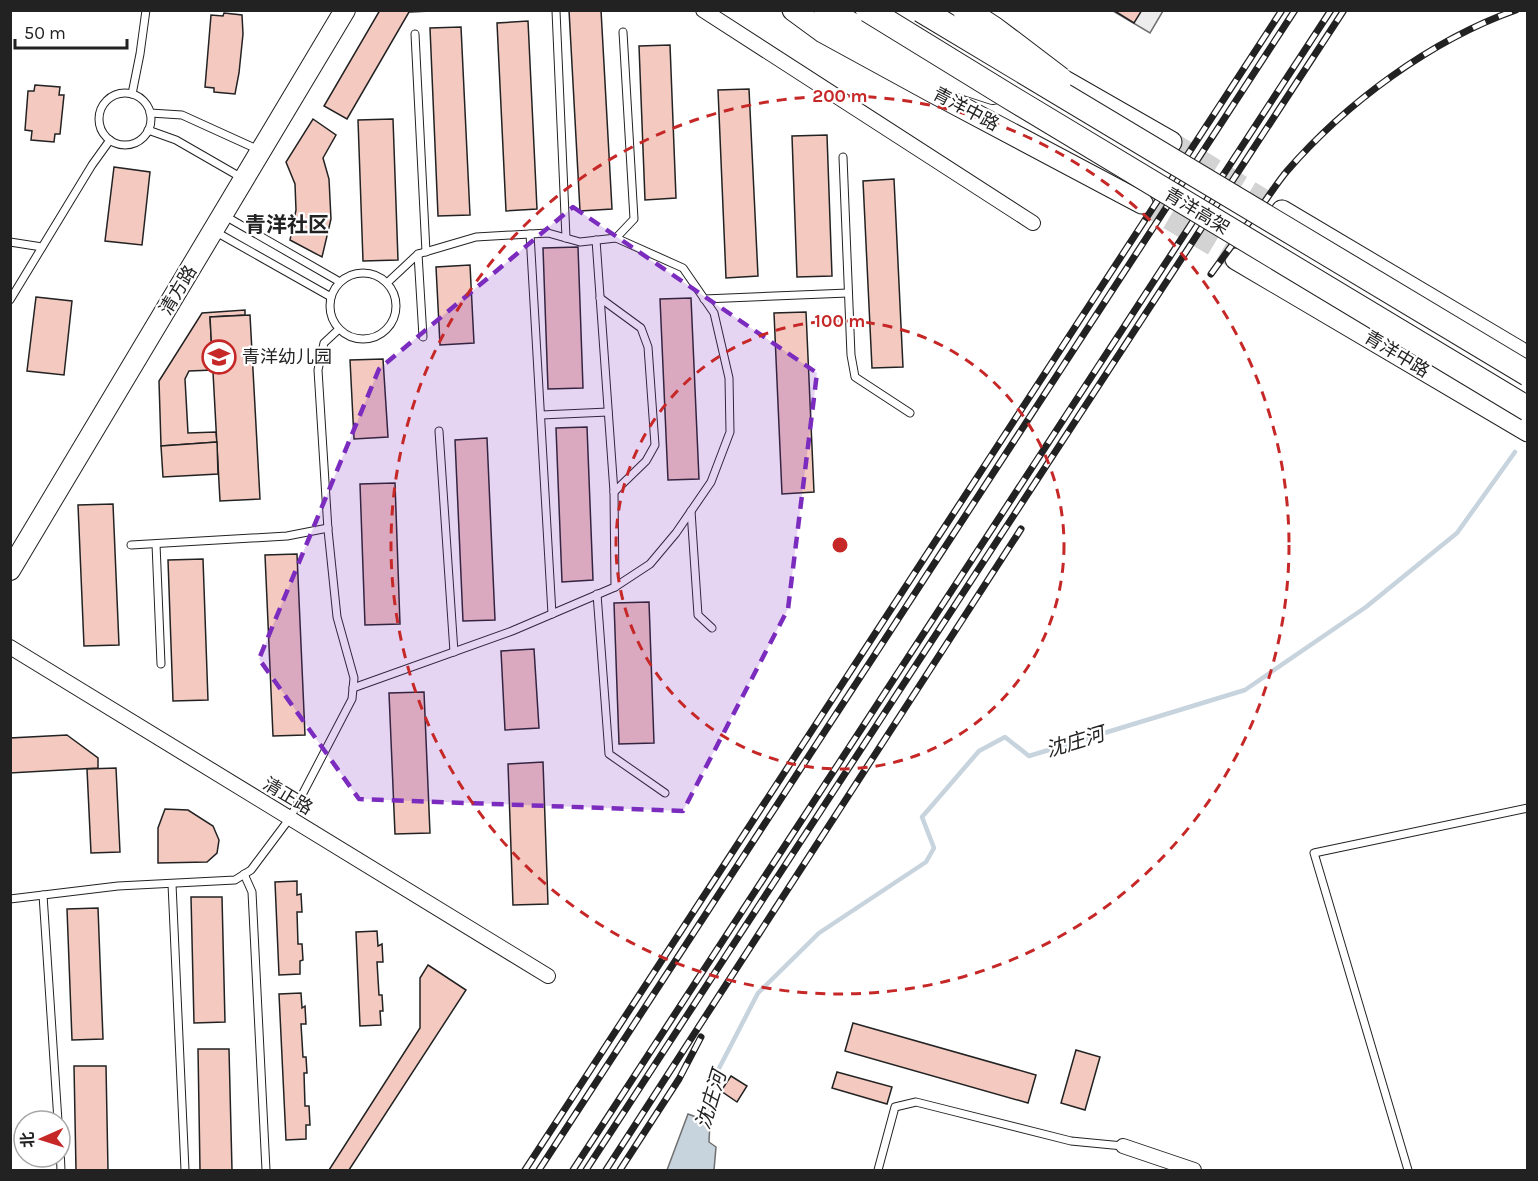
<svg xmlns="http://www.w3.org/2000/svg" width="1538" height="1181" font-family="Karla,'Noto Sans SC',sans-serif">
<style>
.parking{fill:#ededed;stroke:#6f6f6f;stroke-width:1.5}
.water{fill:#c7d3dd;stroke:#6f6f6f;stroke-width:1.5}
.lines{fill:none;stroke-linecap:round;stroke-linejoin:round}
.stream{stroke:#c7d3dd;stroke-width:4.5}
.building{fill:#f3c9c0;stroke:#222;stroke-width:1.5}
.primary-tunnel{stroke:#d3d3d3;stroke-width:21;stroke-dasharray:21 10;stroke-linecap:butt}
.lane-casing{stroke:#222;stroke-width:9}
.street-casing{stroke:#222;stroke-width:16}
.secondary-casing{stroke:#222;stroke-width:22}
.primary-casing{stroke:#222;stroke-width:23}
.highway-casing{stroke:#222;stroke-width:26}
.lane{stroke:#fff;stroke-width:7}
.street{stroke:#fff;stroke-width:14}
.secondary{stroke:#fff;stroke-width:20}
.primary{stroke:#fff;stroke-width:21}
.highway{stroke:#fff;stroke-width:24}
.rail-casing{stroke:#222;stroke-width:7}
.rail{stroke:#fff;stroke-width:4.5;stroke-dasharray:14;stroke-linecap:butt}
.highway-bridge-casing{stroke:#222;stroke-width:26;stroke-linecap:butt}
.highway-bridge{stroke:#fff;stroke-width:24}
.marked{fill:#7b2cbf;fill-opacity:0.2;stroke:#7b2cbf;stroke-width:4.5;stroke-dasharray:12 8;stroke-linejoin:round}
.ring{fill:none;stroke:#c62828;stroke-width:3;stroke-dasharray:10 8}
.labels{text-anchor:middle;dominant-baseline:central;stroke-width:4.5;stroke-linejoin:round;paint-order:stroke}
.street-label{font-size:18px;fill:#222;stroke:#fff}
.poi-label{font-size:18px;fill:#222;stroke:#fff;text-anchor:start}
.water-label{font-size:20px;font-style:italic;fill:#222;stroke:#fff}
.quarter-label{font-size:21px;font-weight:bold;fill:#222;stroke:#fff}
.centre{fill:#c62828;stroke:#fff;stroke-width:3}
.ring-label{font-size:18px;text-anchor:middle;font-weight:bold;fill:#c62828;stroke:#fff;stroke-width:4.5;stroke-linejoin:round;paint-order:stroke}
</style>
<rect width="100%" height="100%" fill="#fff"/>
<path class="parking" d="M1113,11H1163L1150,33Z"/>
<path class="water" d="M688,1114L710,1122L709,1142L716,1147L714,1170H667Z"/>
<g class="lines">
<path class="stream" d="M703,1124L715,1076L758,993L819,933L926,862L934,848L922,817L979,751L1005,737L1029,756L1245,690L1366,607L1457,533L1515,452"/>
</g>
<g class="building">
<path d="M380,10H454L409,12L347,119L324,106Z"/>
<path d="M569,10H601L612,209L580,211Z"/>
<path d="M1113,10H1142L1134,23Z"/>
<path d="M224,13L242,15L243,34L239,73L235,94L214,92V88L205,87L211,15L223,16Z"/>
<path d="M528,21L537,209L506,211L497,23Z"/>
<path d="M461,27L470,215L438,216L430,28Z"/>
<path d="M670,45L676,198L645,200L639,46Z"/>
<path d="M35,85L60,87L59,95H64L60,134H55L54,142L31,140L32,131L25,130L28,91H34Z"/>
<path d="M749,89L758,276L726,278L718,90Z"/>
<path d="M313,119L336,135L323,158L329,179L331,219L322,257L290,240L296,210L295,184L286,162Z"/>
<path d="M393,119L398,260L363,261L358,120Z"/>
<path d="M827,135L832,276L797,277L792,136Z"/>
<path d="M114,167L150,172L142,245L105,241Z"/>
<path d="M894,179L903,367L872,368L863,181Z"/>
<path d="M578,247L583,388L548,389L543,248Z"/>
<path d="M470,265L474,343L440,345L436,267Z"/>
<path d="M36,297L72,301L64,375L27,371Z"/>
<path d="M691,298L699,479L668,480L660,299Z"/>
<path d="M245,310V315L210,317L213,370L189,371L185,379L188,433L216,432L217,442L161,446L159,381L202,313Z"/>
<path d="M806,312L814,492L782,494L774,313Z"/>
<path d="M250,315L260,499L220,501L210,317Z"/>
<path d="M383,359L388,437L354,439L350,360Z"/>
<path d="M587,427L593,580L562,582L556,428Z"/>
<path d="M487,438L495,620L463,621L455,440Z"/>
<path d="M217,442L218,474L163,477L161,446Z"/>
<path d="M395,483L400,624L365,625L360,484Z"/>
<path d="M113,504L119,645L84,646L78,505Z"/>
<path d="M297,554L305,735L273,736L265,555Z"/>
<path d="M203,559L208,700L173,701L168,560Z"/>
<path d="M649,602L654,743L619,744L614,603Z"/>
<path d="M534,649L539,728L505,730L501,651Z"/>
<path d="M424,692L430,833L395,834L389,693Z"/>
<path d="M67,735L98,758V768L10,773V738Z"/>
<path d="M543,762L548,904L513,905L508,764Z"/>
<path d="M116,768L120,852L91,853L87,769Z"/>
<path d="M165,809L188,810L213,826L219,840L217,853L207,862L158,863V828Z"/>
<path d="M297,881V895L301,894L302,912H297L298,944H302L303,960L300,961V974L279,975L275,882Z"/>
<path d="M191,897H222L225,1022L194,1023Z"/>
<path d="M98,908L103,1039L72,1040L67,909Z"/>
<path d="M377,931L378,946L382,944L383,962H377L379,995H382L383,1011H380L381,1025L360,1026L356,932Z"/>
<path d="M428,965L466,990L349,1170H329L420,1028V978Z"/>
<path d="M301,993L302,1008L305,1006L306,1024H301L303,1057H306L307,1073H304L305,1106H309L310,1125H306V1139L286,1140L279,994Z"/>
<path d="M853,1023L1036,1075L1028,1103L845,1051Z"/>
<path d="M198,1049H229L232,1170H200Z"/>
<path d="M1076,1050L1100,1057L1085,1110L1061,1103Z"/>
<path d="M74,1066H106L108,1170H76Z"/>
<path d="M837,1072L892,1087L887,1104L832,1088Z"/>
<path d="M731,1076L747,1086L737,1102L721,1091Z"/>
</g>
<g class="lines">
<g class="primary-tunnel">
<path d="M1171,142L1282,211"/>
<path d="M1142,203L1236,259"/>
</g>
<defs>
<g id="lane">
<path d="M556,11L566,238"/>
<path d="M415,34L426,252"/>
<circle cx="125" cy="119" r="26"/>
<path d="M132,94L140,54L146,10"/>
<path d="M150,113L182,115L259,150"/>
<path d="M148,130L176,140L242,178"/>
<path d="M843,157L851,355L855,377L910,413"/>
<path d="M225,216L340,282"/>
<path d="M216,232L331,297"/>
<path d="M530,234L552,614"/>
<path d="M596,240L614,492L615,587"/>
<path d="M10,242L42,247"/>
<path d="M418,254L423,337"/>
<circle cx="363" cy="306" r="33"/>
<path d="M387,283L418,254L476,237L548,233L580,242L616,238L634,219L623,32"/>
<path d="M600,298L641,328L648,347L655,445L646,461L614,492"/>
<path d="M704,299L848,293"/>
<path d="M10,300L92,165L110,140"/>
<path d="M541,415L608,412"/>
<path d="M439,431L454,652"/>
<path d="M691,511L698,615L712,628"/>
<path d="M156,544L161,664"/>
<path d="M131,545L287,536L328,528"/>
<path d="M597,594L609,754L665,793"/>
<path d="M353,688L512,631L615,587L650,564L676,533L711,482L730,432L729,378L714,313L683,268L616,238"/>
<path d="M244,874L252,892L266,1170"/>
<path d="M172,884L185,1170"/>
<path d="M43,895L58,1121"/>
<path d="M10,899L118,886L235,880L251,870L290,818L352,699L354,678L337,617L328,530L318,370L324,343L339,329"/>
<path d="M60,1149L61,1170"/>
<path d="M878,1170L895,1107L916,1102L1071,1141L1123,1146"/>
<path d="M1408,1170L1314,853L1528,808"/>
</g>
<g id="street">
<path d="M703,10L1033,223"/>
<path d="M10,647L548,976"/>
<path d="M1123,1146L1194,1170"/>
</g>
<path id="secondary" d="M10,570L345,10"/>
<g id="primary">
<path d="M793,10L823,32L931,91L1142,203"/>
<path d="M1047,71L1171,142"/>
<path d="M1282,211L1528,357"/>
<path d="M1236,259L1528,431"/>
</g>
<path id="highway" d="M826,10L935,73L993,92"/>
</defs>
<use href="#lane" class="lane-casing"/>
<use href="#street" class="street-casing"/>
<use href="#secondary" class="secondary-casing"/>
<use href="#primary" class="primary-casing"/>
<use href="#highway" class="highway-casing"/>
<use href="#lane" class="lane"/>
<use href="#street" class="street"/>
<use href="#secondary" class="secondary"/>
<use href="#primary" class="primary"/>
<use href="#highway" class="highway"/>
<defs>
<g id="rail">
<path d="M1211,274C1227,252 1243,230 1260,208C1269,196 1277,183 1287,171C1346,103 1431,40 1516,10"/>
<path d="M525,1170L1282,10"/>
<path d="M539,1170L1295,10"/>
<path d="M573,1170L1331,10"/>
<path d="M586,1170L1344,10"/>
<path d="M606,1170L1021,529"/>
<path d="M620,1170L679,1079L701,1037"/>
</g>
</defs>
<use href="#rail" class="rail-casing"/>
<use href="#rail" class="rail"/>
<defs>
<g id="highway-bridge">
<path d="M868,10L1008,96L1528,409"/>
<path d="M921,10L1528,374"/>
<path d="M965,10L994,29L1060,79"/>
</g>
</defs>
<use href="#highway-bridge" class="highway-bridge-casing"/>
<use href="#highway-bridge" class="highway-bridge"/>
</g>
<path class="marked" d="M573,207L817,373L788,609L683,811L359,799L259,659L379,369Z"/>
<g class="ring">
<circle cx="840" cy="545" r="224"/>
<circle cx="840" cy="545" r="449"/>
</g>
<defs>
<symbol id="school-ring" viewBox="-11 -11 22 22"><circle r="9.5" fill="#fff" stroke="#c62828" stroke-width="1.5"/><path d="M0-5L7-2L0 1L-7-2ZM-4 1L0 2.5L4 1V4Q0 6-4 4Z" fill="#c62828"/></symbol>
</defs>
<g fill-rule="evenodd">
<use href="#school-ring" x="200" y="338" width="38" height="38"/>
</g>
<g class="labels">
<g class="street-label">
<text transform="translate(966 109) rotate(28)">青洋中路</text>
<text transform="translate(1197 211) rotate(31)">青洋高架</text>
<text transform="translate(178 290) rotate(-59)">清方路</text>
<text transform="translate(1397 354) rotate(31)">青洋中路</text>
<text transform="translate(288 796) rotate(31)">清正路</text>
</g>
<g class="poi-label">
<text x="242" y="357">青洋幼儿园</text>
</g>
<g class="water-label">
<text transform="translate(1075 742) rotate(-17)">沈庄河</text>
<text transform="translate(711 1100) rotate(-73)">沈庄河</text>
</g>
<g class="quarter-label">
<text x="287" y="225">青洋社区</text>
</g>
</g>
<circle cx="840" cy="545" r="9" class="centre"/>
<g class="ring-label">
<text x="840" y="102">200 m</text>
<text x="840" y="327">100 m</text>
</g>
<rect width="1538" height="1181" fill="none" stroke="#222222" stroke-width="24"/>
<g transform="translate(42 1139) rotate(267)"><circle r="28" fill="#ffffff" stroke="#a7a7a7" stroke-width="1.5"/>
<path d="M0-4.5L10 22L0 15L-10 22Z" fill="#c62828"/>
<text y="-9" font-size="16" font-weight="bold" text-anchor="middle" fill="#222222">北</text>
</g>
<path d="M15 39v9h112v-9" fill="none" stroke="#222222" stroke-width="3"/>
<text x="24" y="39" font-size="18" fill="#222222" stroke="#ffffff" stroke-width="4.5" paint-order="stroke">50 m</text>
</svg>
